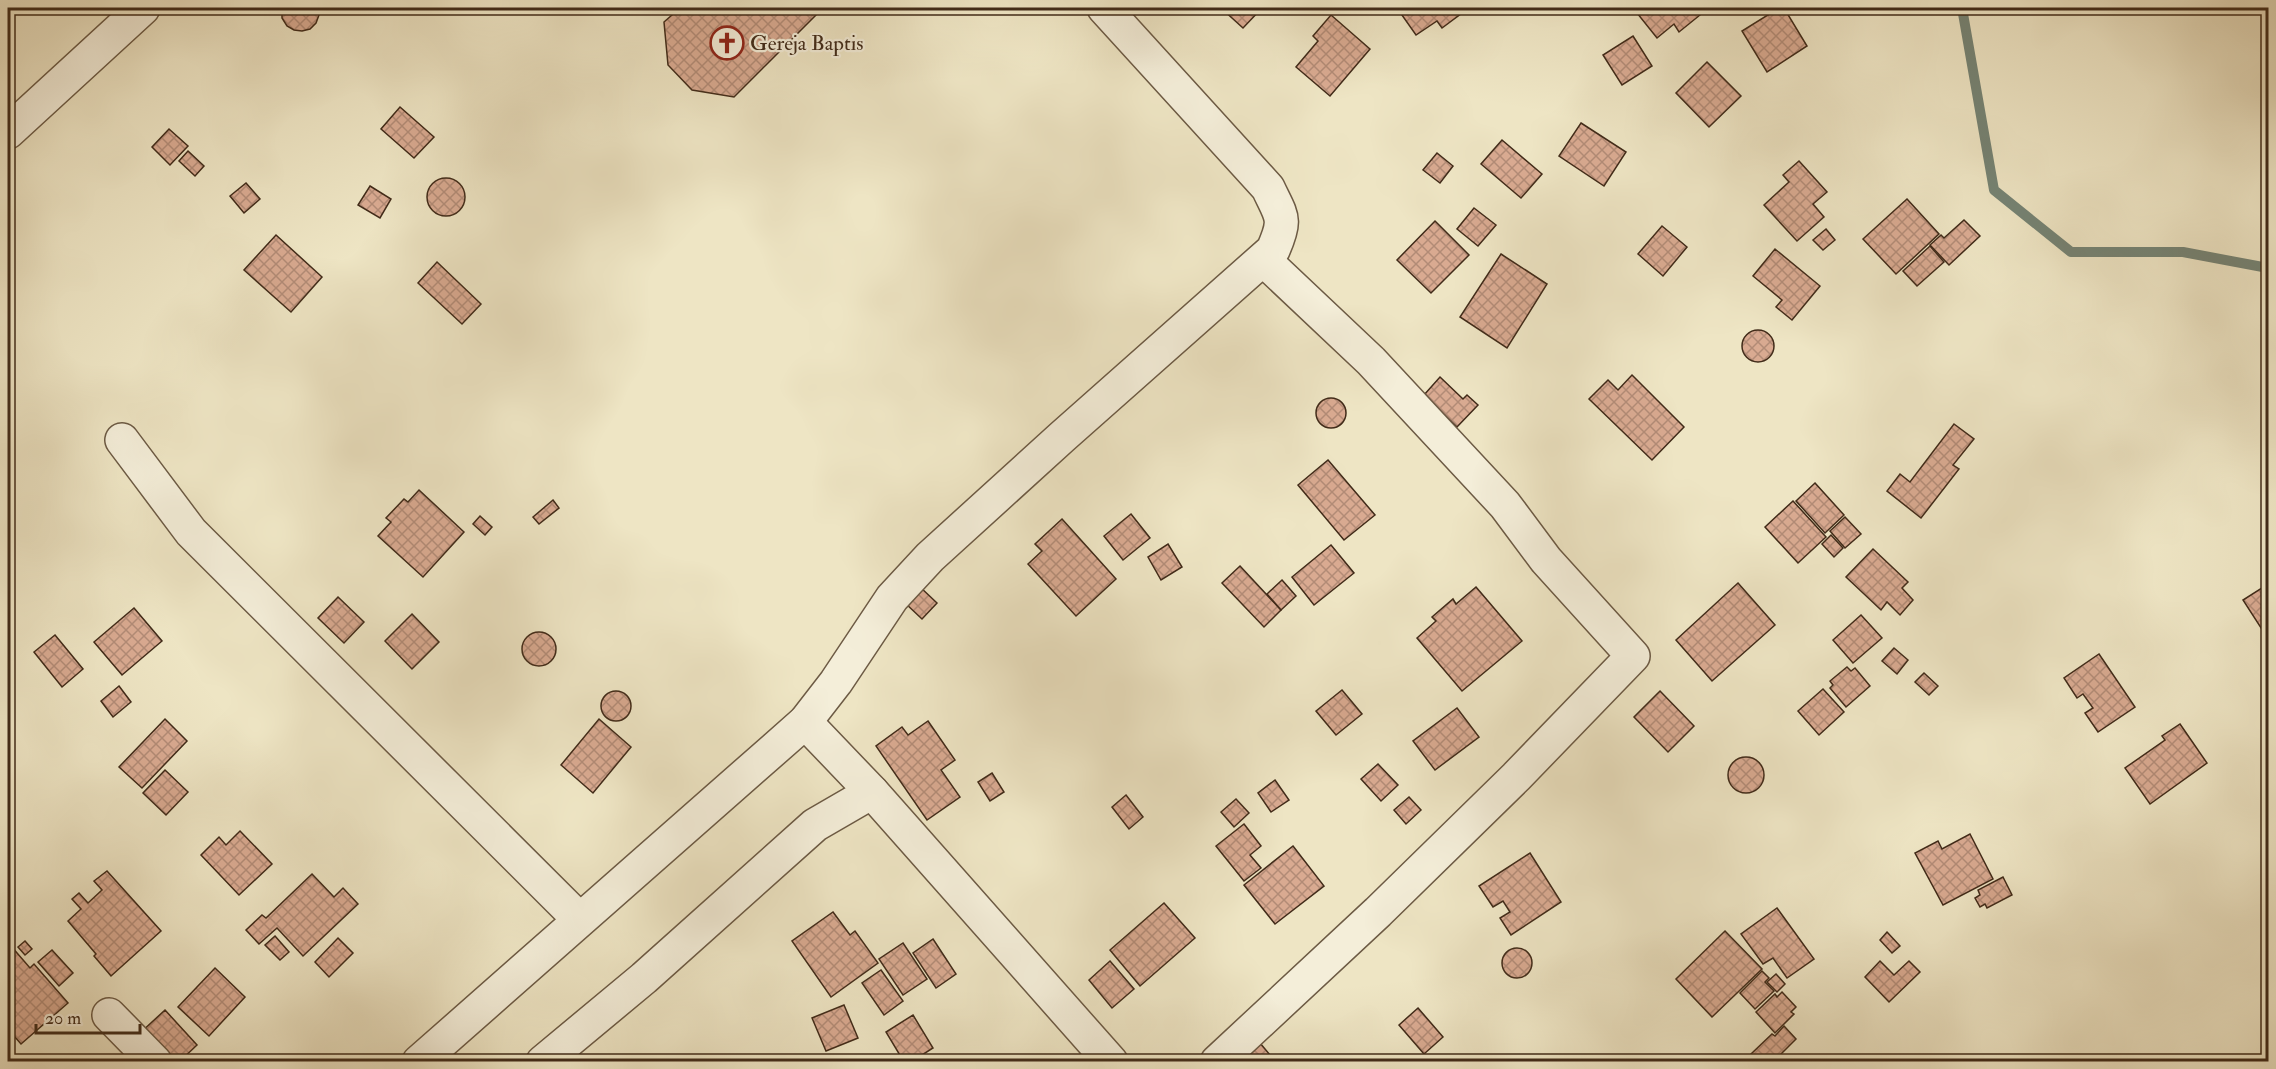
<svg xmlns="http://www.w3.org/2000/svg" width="2276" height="1069" font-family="'IM FELL Double Pica',serif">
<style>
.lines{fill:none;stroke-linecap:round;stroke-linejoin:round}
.stream{stroke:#768475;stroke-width:10}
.building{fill:url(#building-cross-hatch);stroke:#412b19;stroke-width:1.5}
.minor-casing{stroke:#6c5a44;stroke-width:36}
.minor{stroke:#f4eed9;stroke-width:33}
.labels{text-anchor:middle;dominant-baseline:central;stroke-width:4.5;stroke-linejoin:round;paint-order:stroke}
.poi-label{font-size:21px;fill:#412b19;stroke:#f4eed9;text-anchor:start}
</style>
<defs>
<pattern id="building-cross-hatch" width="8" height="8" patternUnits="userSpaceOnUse" patternTransform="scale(1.5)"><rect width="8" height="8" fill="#d9aa91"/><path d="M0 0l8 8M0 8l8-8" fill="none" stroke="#b28b76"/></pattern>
</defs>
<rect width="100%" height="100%" fill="#eee5c4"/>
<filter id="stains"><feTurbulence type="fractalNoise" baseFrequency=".00333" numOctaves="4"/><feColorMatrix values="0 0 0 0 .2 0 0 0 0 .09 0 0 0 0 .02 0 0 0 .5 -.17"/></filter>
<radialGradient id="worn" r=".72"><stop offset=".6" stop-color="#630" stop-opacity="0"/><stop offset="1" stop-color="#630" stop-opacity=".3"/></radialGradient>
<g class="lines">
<path class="stream" d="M1962,8L1994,190L2071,252H2183L2268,268"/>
</g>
<g class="building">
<path d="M282,8H318L319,15L316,23L310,29L302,31L294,30L287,26L282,18Z"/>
<path d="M680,8H823L734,97L692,90L668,65L664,22Z"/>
<path d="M1221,8H1262L1243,28Z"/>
<path d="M1397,8H1458L1462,13L1442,28L1437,21L1416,35Z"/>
<path d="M1633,8H1694L1700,15L1679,32L1674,24L1657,38Z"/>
<path d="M1779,8H1784L1807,46L1767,72L1742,31Z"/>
<path d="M1331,15L1370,49L1330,96L1296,67L1318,41L1313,36Z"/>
<path d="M1633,36L1652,66L1622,85L1603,55Z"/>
<path d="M1707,62L1741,96L1709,127L1676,93Z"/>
<path d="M400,107L434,137L414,158L381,129Z"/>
<path d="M1581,123L1626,152L1604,186L1559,156Z"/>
<path d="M169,129L188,146L170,165L152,147Z"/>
<path d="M1502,140L1542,174L1521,198L1481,164Z"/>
<path d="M188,151L204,166L195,176L179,161Z"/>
<path d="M1437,153L1453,166L1440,183L1423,170Z"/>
<path d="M1799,161L1827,192L1813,204L1824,217L1797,241L1764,205L1789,182L1783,175Z"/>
<circle cx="446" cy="197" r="19"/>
<path d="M246,183L260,199L244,213L230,196Z"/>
<path d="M370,186L391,199L380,218L358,205Z"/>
<path d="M1907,199L1939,234L1896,274L1863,239Z"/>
<path d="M1474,208L1496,225L1478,246L1457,229Z"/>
<path d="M1964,220L1980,236L1949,265L1930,245L1941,235L1944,238Z"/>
<path d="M1435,221L1469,255L1431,293L1397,260Z"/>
<path d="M1662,226L1687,247L1663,276L1638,254Z"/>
<path d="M1826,229L1835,240L1823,250L1813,240Z"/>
<path d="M276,235L322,277L291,312L244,270Z"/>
<path d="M1930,246L1944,262L1917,286L1903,271Z"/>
<path d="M1775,249L1820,286L1792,320L1776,307L1782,300L1753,276Z"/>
<path d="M1501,254L1547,284L1507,348L1460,317Z"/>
<path d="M437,262L481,304L462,324L418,283Z"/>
<circle cx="1758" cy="346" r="16"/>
<path d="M1632,375L1684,427L1652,460L1589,399L1608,380L1618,390Z"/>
<path d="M1440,377L1463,399L1467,395L1478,405L1457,427L1424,395Z"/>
<circle cx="1331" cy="413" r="15"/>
<path d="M1954,424L1974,439L1953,465L1959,469L1921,518L1887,491L1900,474L1910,482Z"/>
<path d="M1328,460L1375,515L1344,540L1298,485Z"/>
<path d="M1815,483L1844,515L1825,533L1796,501Z"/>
<path d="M419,490L464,532L423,577L378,536L391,522L386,518L404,499L408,502Z"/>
<path d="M553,500L559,508L539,524L533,517Z"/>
<path d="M1793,501L1826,537L1798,563L1765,527Z"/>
<path d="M1131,514L1150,538L1123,560L1104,536Z"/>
<path d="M480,516L492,527L485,535L473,524Z"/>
<path d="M1845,517L1861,534L1845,548L1830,531Z"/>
<path d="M1062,519L1116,579L1076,616L1028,564L1042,551L1035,544Z"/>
<path d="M1831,535L1843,548L1834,557L1822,544Z"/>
<path d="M1168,544L1182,567L1161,580L1148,557Z"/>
<path d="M1331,545L1354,573L1314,605L1292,577Z"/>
<path d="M1873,549L1908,582L1902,588L1913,600L1900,615L1887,602L1881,610L1846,577Z"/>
<path d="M1240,566L1281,610L1264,627L1222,583Z"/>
<path d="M1282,580L1296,596L1281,610L1267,594Z"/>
<path d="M1738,583L1775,625L1712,681L1676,640Z"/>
<path d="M2268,584V627L2263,631L2243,600Z"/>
<path d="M919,586L937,603L922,619L904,602Z"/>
<path d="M1476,587L1522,641L1462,691L1417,638L1436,621L1432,617L1453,599L1456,604Z"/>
<path d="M338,597L364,622L344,643L318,618Z"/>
<path d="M134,608L162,641L122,675L94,642Z"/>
<path d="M412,614L439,642L412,669L385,641Z"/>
<path d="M1861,615L1882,638L1853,663L1833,640Z"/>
<circle cx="539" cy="649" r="17"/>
<path d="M55,635L83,669L62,687L34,652Z"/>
<path d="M1894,648L1908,660L1897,674L1882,661Z"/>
<path d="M2099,654L2135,707L2098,732L2085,713L2093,708L2083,694L2077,698L2064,678Z"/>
<path d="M1847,667L1851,671L1855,668L1870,686L1846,707L1830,688L1833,685L1830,681Z"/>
<path d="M1924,673L1938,686L1929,695L1915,682Z"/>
<path d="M119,686L131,702L113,717L101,701Z"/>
<path d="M1823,689L1844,712L1819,735L1798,711Z"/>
<path d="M1342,690L1362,714L1336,735L1316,711Z"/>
<circle cx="616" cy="706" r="15"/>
<path d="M1660,691L1694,726L1668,752L1634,717Z"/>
<path d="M1457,708L1479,737L1435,770L1413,741Z"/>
<path d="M165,719L187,741L142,788L119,767Z"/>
<path d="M599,719L631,747L593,793L561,765Z"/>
<path d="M928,721L955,760L941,770L960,797L927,820L876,746L902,727L908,735Z"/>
<path d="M2180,724L2207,763L2150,804L2125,768L2165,740L2162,736Z"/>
<circle cx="1746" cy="775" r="18"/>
<path d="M1378,764L1398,785L1381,801L1361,779Z"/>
<path d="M165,770L188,792L166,815L143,793Z"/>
<path d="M992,773L1004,792L990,801L978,782Z"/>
<path d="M1275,780L1289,800L1271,812L1258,793Z"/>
<path d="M1126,795L1143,817L1129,829L1112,807Z"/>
<path d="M1409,797L1421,810L1406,824L1394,810Z"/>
<path d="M1236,799L1249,813L1234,827L1221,812Z"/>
<path d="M1244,824L1261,846L1250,855L1261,868L1244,881L1216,846Z"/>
<path d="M240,831L272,864L239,895L201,855L219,837L226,845Z"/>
<path d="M1970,834L1993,879L1943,905L1915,853L1938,841L1942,849Z"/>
<path d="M1293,846L1324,886L1275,924L1244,885Z"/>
<path d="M1530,853L1561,902L1511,935L1500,918L1510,912L1503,901L1493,907L1479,886Z"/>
<path d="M107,871L161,931L111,976L94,956L96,954L68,921L81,909L72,899L79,893L88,903L102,890L94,881Z"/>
<path d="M312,874L334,897L343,888L358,904L303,956L277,928L259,944L246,930L262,915L266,918Z"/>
<path d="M2003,877L2012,895L1987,908L1985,904L1980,907L1975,898L1980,895L1978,890Z"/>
<path d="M1164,903L1195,938L1140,986L1110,950Z"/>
<path d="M1777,908L1814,959L1787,978L1773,958L1763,964L1741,934Z"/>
<path d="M833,912L850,935L855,931L878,963L831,997L792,941Z"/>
<path d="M1725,931L1762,969L1712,1017L1676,979Z"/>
<path d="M1887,932L1900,946L1892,953L1880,940Z"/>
<path d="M275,936L289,952L280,960L265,945Z"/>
<path d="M338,938L353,953L329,977L315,962Z"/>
<path d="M933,939L956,974L936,988L913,953Z"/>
<path d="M25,941L32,949L25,955L18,947Z"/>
<path d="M903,943L927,979L903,995L879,959Z"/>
<path d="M11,946L30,968L34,964L68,1003L21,1044L8,1029V950Z"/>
<circle cx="1517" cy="963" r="15"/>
<path d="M52,950L73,973L59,986L38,962Z"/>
<path d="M1110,961L1134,989L1112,1008L1089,980Z"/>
<path d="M1880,961L1894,975L1909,961L1920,972L1889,1002L1865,977Z"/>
<path d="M215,968L245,997L209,1036L178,1007Z"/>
<path d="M881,970L903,1001L884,1015L862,983Z"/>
<path d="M1762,971L1769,978L1765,982L1774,991L1755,1009L1740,993Z"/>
<path d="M1776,974L1785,984L1777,992L1767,982Z"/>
<path d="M1782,992L1796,1007L1791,1012L1794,1014L1775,1033L1756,1012L1775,994L1777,997Z"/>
<path d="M844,1005L858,1038L826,1051L812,1018Z"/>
<path d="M1418,1008L1443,1037L1424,1054L1399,1025Z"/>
<path d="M165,1010L197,1045L179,1062H165L139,1034Z"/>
<path d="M913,1015L933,1048L911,1062H904L886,1032Z"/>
<path d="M1784,1026L1796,1039L1773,1062H1759L1751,1054L1772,1034L1775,1036Z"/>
<path d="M1255,1037L1275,1061L1248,1062L1239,1050Z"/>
</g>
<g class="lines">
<defs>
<g id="minor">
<path d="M8,132L143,8"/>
<path d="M122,440L191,532L579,919"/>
<path d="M805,722L872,792L1111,1062"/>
<path d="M109,1015L155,1062"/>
<path d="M419,1062L805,722L836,682L892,598L930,557L1062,437L1273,250C1287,218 1282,218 1268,188L1104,8"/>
<path d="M543,1062L644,978L815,825L872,792"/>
<path d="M1217,1062L1378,912L1516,777L1633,656L1546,560L1505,505L1371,361L1264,260"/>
</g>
</defs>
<use href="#minor" class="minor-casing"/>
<use href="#minor" class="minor"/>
</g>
<defs>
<symbol id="church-ring" viewBox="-11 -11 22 22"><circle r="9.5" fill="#f4eed9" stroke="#8f2418" stroke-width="1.5"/><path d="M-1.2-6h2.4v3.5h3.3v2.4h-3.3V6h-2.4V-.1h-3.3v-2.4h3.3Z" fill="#8f2418"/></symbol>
</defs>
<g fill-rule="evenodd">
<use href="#church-ring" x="708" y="24" width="38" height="38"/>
</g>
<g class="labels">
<g class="poi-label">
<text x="750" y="43">Gereja Baptis</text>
</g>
</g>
<rect width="2276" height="1069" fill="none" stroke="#eee5c4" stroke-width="30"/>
<rect x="9" y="9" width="2258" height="1051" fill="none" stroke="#412b19" stroke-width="3"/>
<rect x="15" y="15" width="2246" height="1039" fill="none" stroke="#412b19" stroke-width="1.5"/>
<path d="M36 1024v9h104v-9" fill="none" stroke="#412b19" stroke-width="3"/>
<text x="45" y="1024" font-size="18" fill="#412b19" stroke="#f4eed9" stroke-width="4.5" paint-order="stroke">20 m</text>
<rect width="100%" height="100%" filter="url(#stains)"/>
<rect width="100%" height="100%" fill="url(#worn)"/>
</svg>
